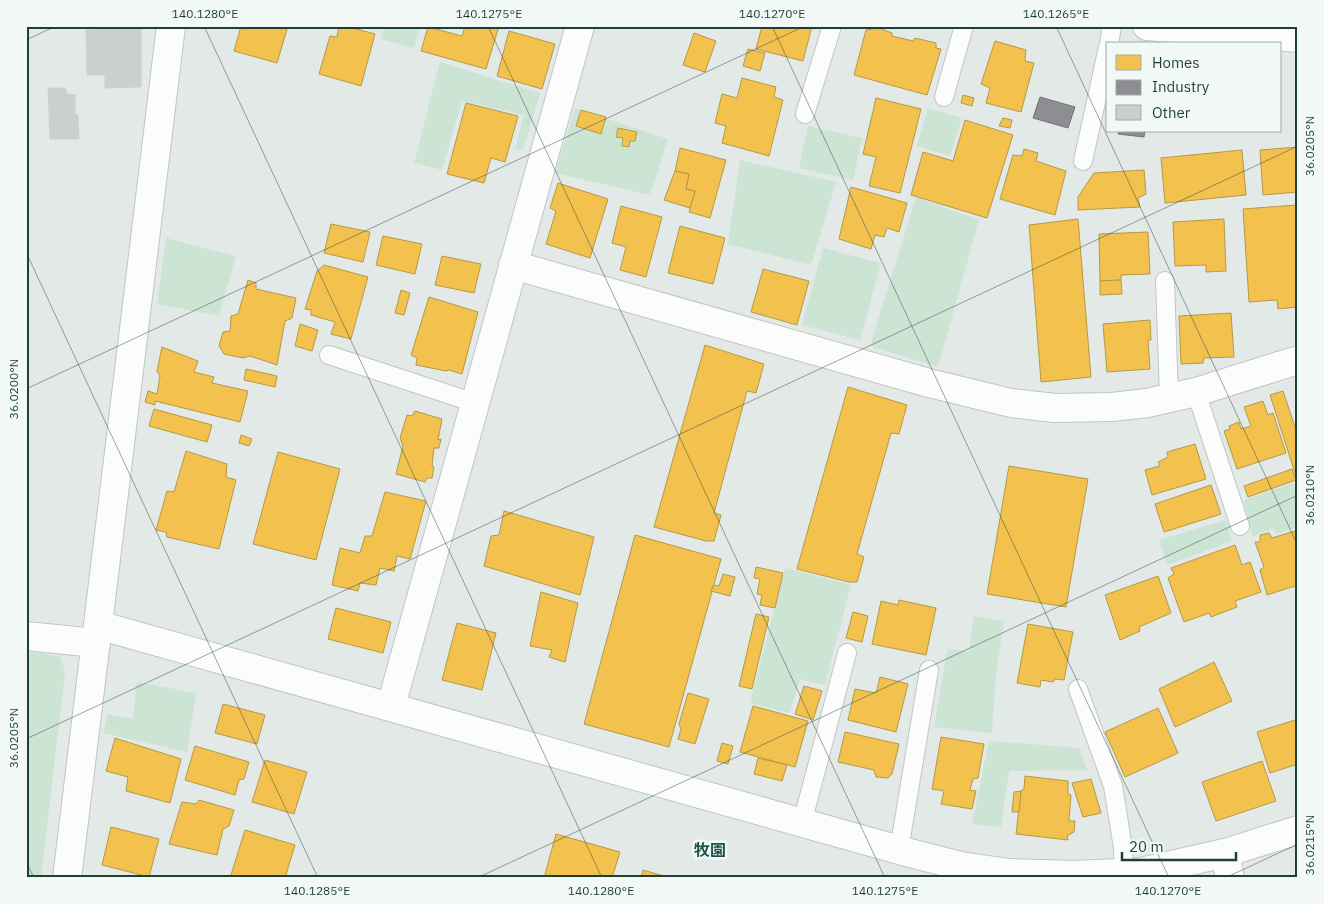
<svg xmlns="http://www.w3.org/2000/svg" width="1324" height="904" font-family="'IBM Plex Sans','Noto Sans JP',sans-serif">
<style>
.green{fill:#cbe4d4}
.homes{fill:#f2c14e;stroke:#b39a47}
.industry{fill:#8d8d92;stroke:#6c7577}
.building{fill:#cad0ce;stroke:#cbd2d0}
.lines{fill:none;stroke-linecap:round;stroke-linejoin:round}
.lane-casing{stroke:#c0c6c4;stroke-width:20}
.street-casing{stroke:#c0c6c4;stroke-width:30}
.secondary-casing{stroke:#bfc7c4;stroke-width:30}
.lane{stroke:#fbfcfb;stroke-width:18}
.street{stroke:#fbfcfb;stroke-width:28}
.secondary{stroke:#fbfcfb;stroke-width:28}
.ticks{fill:none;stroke:#1f3e38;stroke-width:1;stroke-opacity:0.45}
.labels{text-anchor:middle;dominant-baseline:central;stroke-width:5;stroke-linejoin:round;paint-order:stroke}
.quarter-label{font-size:16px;font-weight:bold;fill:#1a5148;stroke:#f1f8f5}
.neatline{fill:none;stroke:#1f3e38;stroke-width:2}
.ticks-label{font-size:12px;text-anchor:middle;fill:#1f3e38}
</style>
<rect width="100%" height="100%" fill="#e3e9e7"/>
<g class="green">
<path d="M385,26H420L414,48L381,39Z"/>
<path d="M440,62L540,93L523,150L515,149L524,115L462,101L442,170L414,163Z"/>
<path d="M575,108L668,139L650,195L555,173Z"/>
<path d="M928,108L962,118L950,156L917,146Z"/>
<path d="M808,126L862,138L853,180L799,168Z"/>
<path d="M740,160L836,182L811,265L728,244Z"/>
<path d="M916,197L979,220L938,367L870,346Z"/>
<path d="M166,238L236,256L219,316L157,304Z"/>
<path d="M823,248L881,263L860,340L802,325Z"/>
<path d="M1293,483L1298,499V527L1276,534L1273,528L1252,537L1244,500Z"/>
<path d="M1226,520L1232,541L1167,565L1159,540Z"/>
<path d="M785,568L851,585L825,685L800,679L790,713L750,703Z"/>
<path d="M974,616L1004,621L996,673L992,733L934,727L945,662L948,649L969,652Z"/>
<path d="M26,652L60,656L65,672L41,878H26Z"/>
<path d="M137,682L196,693L187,752L103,733L108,714L133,719Z"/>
<path d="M989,741L1079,748L1087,770L1009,771L1001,827L972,824Z"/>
</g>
<g class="homes">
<path d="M241,26H288L277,63L234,51Z"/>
<path d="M339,26H346L375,34L361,86L319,74L330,36L337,37Z"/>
<path d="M465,26H499L486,69L421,51L428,27L462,36Z"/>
<path d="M762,26H812L803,61L756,49Z"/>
<path d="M876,27L892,33V36L913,41L915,38L936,43V48L941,49L927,95L854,75L866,30L873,29Z"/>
<path d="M509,31L555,44L542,89L497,76Z"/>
<path d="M694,33L716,41L705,72L683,65Z"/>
<path d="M995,41L1026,50L1025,61L1034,63L1021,112L986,103L990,88L981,84Z"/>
<path d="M748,49L765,53L760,71L743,66Z"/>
<path d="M742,78L776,87L774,97L783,100L769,156L722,143L726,126L715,123L722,94L737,98Z"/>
<path d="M963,95L974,98L972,106L961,103Z"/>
<path d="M876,98L921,109L900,193L869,186L876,157L863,154Z"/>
<path d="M466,103L518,116L505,162L491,158L484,183L447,174Z"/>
<path d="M581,110L606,117L601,134L576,126Z"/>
<path d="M1003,118L1012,120L1010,128L999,126Z"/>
<path d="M965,120L1013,135L987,218L911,195L923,152L953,161Z"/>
<path d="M618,128L637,132L635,141H630L629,147L622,146L623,138L616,137Z"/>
<path d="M1298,147V192L1263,195L1260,150Z"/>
<path d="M680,148L726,160L710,218L689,212L695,191L686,189L689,174L675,171Z"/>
<path d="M1024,149L1038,153L1036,161L1066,171L1055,215L1000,199L1013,155L1022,156Z"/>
<path d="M1242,150L1246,195L1165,203L1161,158Z"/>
<path d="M1144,170L1146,194L1138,198L1140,207L1078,210V197L1094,173Z"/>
<path d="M675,171L689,174L686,189L695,191L690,208L664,200Z"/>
<path d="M558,183L608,199L590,258L546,244L556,211L550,208Z"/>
<path d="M851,187L907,203L899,232L887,228L884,237L875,235L871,249L839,239Z"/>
<path d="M1297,205L1298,307L1278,309L1277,300L1249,302L1243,209Z"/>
<path d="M621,206L662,217L646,277L620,270L626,247L612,243Z"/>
<path d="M1078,219L1091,377L1041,382L1029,225Z"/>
<path d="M1224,219L1226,271L1206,272V265L1175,266L1173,222Z"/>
<path d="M331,224L370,232L363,262L324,253Z"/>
<path d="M680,226L725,238L713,284L668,273Z"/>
<path d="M1148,232L1150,274L1121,275V280L1100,281L1099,234Z"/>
<path d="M383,236L422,244L415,274L376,265Z"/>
<path d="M442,256L481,264L474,293L435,285Z"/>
<path d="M324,265L368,277L351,339L331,334L335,322L311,315V310L305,309L317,271Z"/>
<path d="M763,269L809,281L797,325L751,312Z"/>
<path d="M248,280L256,283V289L296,298L292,318L285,321L277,365L250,356L243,358L224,354L219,346L223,332L230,331L231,316L238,314Z"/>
<path d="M1121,280L1122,294L1100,295V281Z"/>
<path d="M401,290L410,293L404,315L395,313Z"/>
<path d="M429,297L478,312L462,374L449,370L446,371L416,365L417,358L411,355Z"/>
<path d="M1231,313L1234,357L1204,358L1203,363L1181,364L1179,316Z"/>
<path d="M1150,320L1151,340H1148L1150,369L1107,372L1103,324Z"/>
<path d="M300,324L318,330L312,351L295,346Z"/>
<path d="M705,345L764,364L756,393L747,391L714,513L721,515L714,541H706L654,527Z"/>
<path d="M162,347L198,361L194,372L214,377L212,383L248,391L240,422L155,401V405L145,402L148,391L157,394L160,376L157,371Z"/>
<path d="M246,369L277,376L275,387L244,380Z"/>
<path d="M848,387L907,405L899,434L891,433L857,554L864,557L857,582H849L797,569Z"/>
<path d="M1283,391L1298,436V475L1296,476L1270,395Z"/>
<path d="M1263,401L1268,415L1273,413L1286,453L1237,469L1224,431L1230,429L1229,426L1239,422L1241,429L1251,426L1244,407Z"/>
<path d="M154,409L212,425L207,442L149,426Z"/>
<path d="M415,411L442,419L438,440L441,439L439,448H434L432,466L434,467L432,478H427L425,482L396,474L403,446L400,438L407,415L412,416Z"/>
<path d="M241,435L252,439L249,446L239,443Z"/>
<path d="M1195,444L1206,479L1152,495L1145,470L1160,466L1158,462L1168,457L1167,452Z"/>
<path d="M186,451L227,464L226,477L236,480L219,549L167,537L166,532L156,530L167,491L174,492Z"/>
<path d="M278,452L340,469L316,560L253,544Z"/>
<path d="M1009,466L1088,479L1066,607L987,594Z"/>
<path d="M1292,469L1296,480L1248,497L1244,486Z"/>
<path d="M1211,485L1221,514L1164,532L1155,504Z"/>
<path d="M385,492L426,501L410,559L397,556L394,571L380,568L376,585L360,583L358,591L332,585L340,548L360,553L365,536H372Z"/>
<path d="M504,511L594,537L580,595L484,566L491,536L499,535Z"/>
<path d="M1298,530V585L1267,595L1260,570L1264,567L1255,542H1260V535L1269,533L1272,538Z"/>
<path d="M635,535L721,559L669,747L584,724Z"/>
<path d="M1235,545L1242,565L1250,562L1261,592L1235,601L1237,607L1211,617L1209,613L1184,622L1168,578L1174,574L1171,568Z"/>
<path d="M756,567L783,573L775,608L760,605L762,595L757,594L760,579L754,578Z"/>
<path d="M723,574L735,577L730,596L711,591L714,585L719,586Z"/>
<path d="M1158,576L1171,613L1139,627L1140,631L1120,640L1105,595Z"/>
<path d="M541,592L578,603L565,662L549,657L552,650L530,646Z"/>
<path d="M899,600L936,608L926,655L872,644L881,601L898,605Z"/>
<path d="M336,608L391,622L383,653L328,639Z"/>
<path d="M853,612L868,616L862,642L846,638Z"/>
<path d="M756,614L769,617L752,689L739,686Z"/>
<path d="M457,623L496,633L482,690L442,680Z"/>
<path d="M1028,624L1073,632L1064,680L1055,679L1053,682L1041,680L1040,687L1017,683Z"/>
<path d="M1214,662L1232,701L1175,727L1159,689Z"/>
<path d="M880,677L908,684L896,732L848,720L855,689L876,693Z"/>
<path d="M804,686L822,691L813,720L795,714Z"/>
<path d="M688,693L709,699L695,744L678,739L681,729L679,724Z"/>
<path d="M223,704L265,715L257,744L215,733Z"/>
<path d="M753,706L808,721L795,767L740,752Z"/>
<path d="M1158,708L1178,753L1125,777L1105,732Z"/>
<path d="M1298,719V764L1270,773L1257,732Z"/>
<path d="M845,732L899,744L892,774L888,778L876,777L874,770L838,762Z"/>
<path d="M941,737L984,744L978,778L973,779L970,790L976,791L972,809L941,804L944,791L932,789Z"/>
<path d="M115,738L181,759L170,803L126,791L128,777L106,771Z"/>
<path d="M722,743L733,746L728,764L717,761Z"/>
<path d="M195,746L249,762L244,779L239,780L235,795L185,780Z"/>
<path d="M758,758L787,765L782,781L754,774Z"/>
<path d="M265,760L307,772L294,814L252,802Z"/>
<path d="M1262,761L1276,801L1216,821L1202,782Z"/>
<path d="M1025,776L1068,781V794L1071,795L1069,821H1075L1074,832L1067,836L1068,840L1016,834L1021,791L1024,789Z"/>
<path d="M1091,779L1101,813L1083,817L1072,783Z"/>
<path d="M1021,791L1019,812H1012L1014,792Z"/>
<path d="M199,800L234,810L229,826L223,829L217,855L169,844L182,802L196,804Z"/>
<path d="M111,827L159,839L149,877L102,865Z"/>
<path d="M245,830L295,845L285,878H240L231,875Z"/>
<path d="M556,834L620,852L612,878H544Z"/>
<path d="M643,870L671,878H641Z"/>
</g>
<g class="industry">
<path d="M1040,97L1075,107L1068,128L1033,118Z"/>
<path d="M1119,131H1145L1144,137L1118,134Z"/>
</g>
<g class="building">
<path d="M127,26H141V87L105,88V75H87L86,30L127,29Z"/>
<path d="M48,88H65L67,94L75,95V115H78L79,139H50Z"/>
</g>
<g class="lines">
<defs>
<g id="lane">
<path d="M1109,44L1112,26"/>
<path d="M944,97L964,26"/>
<path d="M805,114L832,26"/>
<path d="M1083,161L1108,47"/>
<path d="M1165,281L1169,398"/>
<path d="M329,355L475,403"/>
<path d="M1196,392L1240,526"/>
<path d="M1078,689L1113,786L1123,848L1124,873"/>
<path d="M802,823L847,653"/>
<path d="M899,850L929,670"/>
</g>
<g id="street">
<path d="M1147,26L1298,38"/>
<path d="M513,265L929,383L1011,403L1055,408L1112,407L1147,403L1196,392L1298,360"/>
<path d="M26,636L96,643"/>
<path d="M391,706L580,26"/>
<path d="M1225,853L1230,878"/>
<path d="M67,878L171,26"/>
</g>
<path id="secondary" d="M98,625L910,853L961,866L1009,873L1073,875L1141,872L1225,853L1298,830"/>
</defs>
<use href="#lane" class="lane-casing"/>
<use href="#street" class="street-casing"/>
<use href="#secondary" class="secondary-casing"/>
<use href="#lane" class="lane"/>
<use href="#street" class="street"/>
<use href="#secondary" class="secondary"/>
</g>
<path class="ticks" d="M204,26L602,878M488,26L885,878M772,26L1169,878M1056,26L1298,546M26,40L56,26M26,252L318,878M26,389L805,26M26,739L1298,146M26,861L34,878M477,878L1298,495M1225,878L1298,844"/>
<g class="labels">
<g class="quarter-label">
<text x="710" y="850">牧園</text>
</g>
</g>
<rect width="1324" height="904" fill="none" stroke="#f1f8f5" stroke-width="55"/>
<rect x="1106" y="42" width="175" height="90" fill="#f1f8f5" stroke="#9daea9"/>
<rect x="1116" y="55" width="25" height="15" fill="#f2c14e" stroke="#9daea9"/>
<text x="1152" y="68" font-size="15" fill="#1f3e38">Homes</text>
<rect x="1116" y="80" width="25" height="15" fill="#8d8d92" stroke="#9daea9"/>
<text x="1152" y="92" font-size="15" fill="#1f3e38">Industry</text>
<rect x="1116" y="105" width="25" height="15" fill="#cad0ce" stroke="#9daea9"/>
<text x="1152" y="118" font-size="15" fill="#1f3e38">Other</text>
<path d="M1122 852v8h114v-8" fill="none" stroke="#1f3e38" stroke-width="2.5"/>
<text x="1129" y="852" font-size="15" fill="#1f3e38" stroke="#f1f8f5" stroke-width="4" paint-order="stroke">20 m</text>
<rect x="28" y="28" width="1268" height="848" class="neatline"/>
<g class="ticks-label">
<text x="205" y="18">140.1280°E</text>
<text x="489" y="18">140.1275°E</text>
<text x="772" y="18">140.1270°E</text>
<text x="1056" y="18">140.1265°E</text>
<text transform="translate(1310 146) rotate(-90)" y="4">36.0205°N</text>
<text transform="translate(14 389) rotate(-90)" y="4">36.0200°N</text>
<text transform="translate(1310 495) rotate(-90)" y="4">36.0210°N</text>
<text transform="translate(14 738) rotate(-90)" y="4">36.0205°N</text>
<text transform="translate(1310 845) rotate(-90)" y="4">36.0215°N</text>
<text x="317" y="895">140.1285°E</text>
<text x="601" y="895">140.1280°E</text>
<text x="885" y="895">140.1275°E</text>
<text x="1168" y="895">140.1270°E</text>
</g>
</svg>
